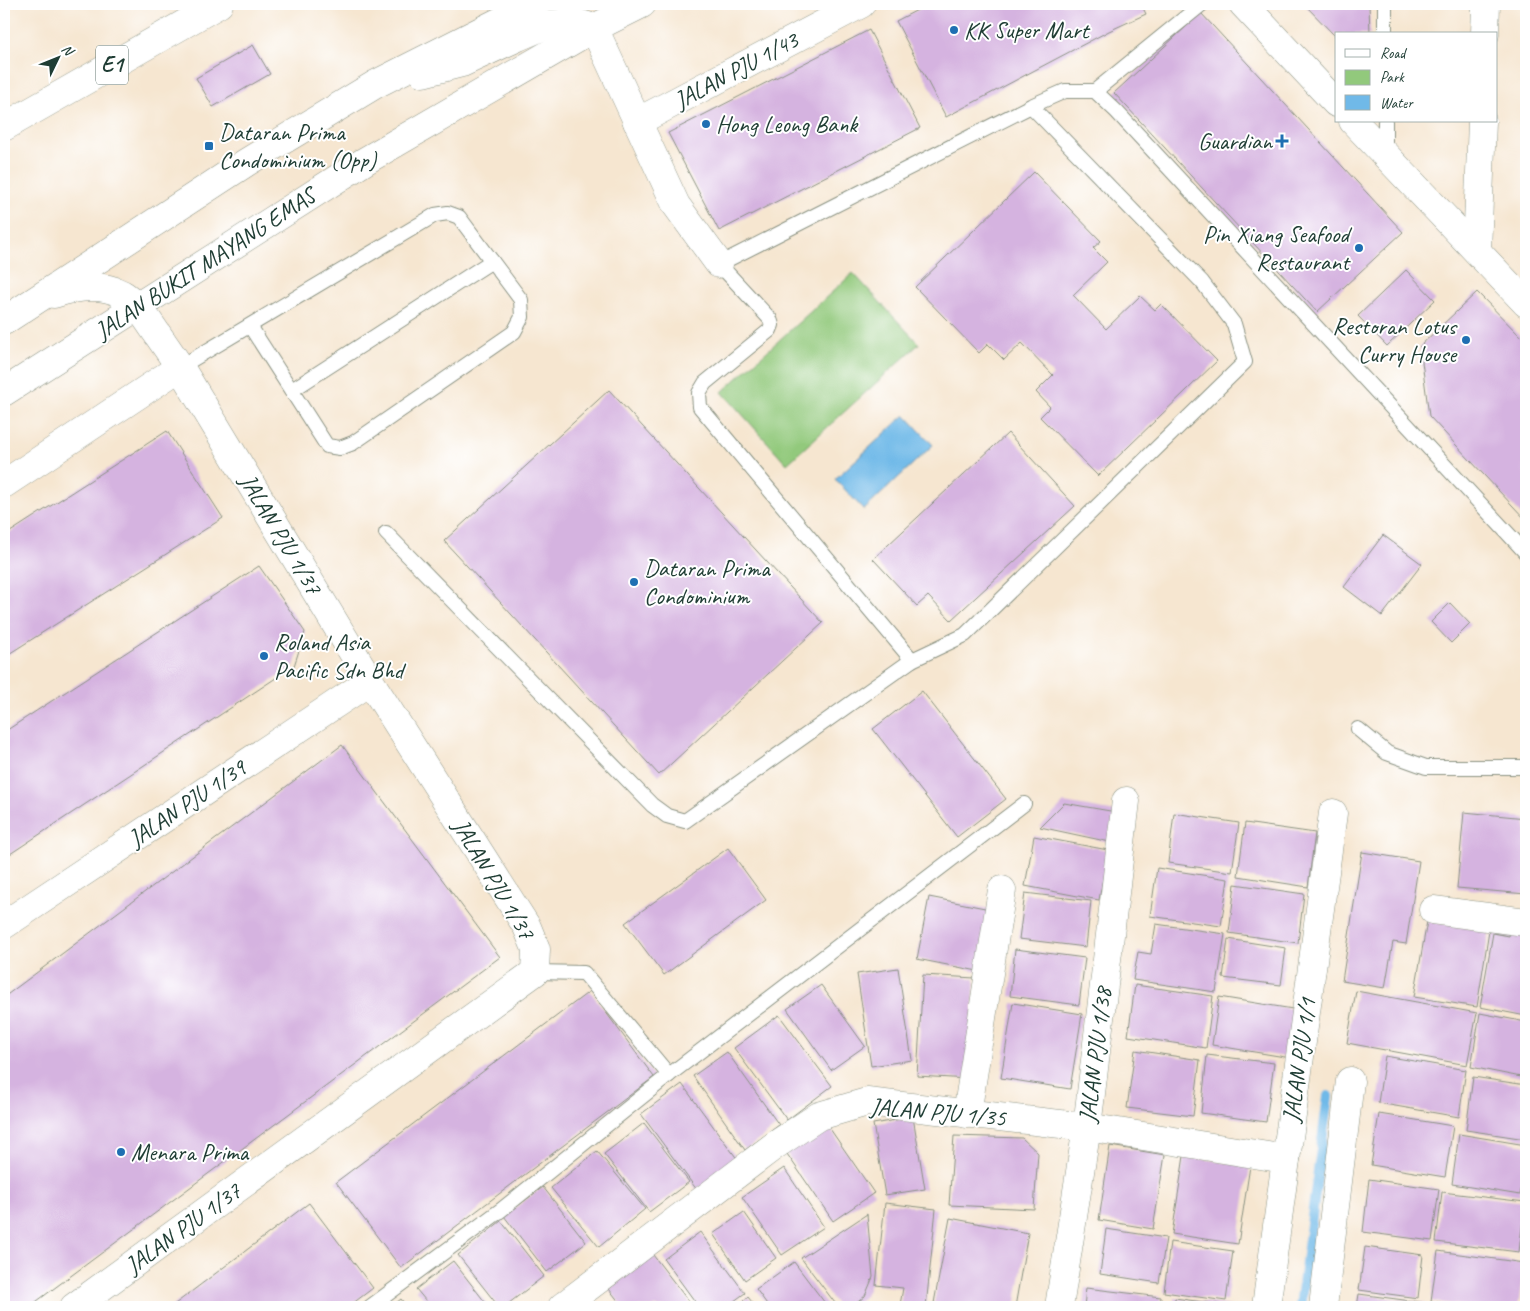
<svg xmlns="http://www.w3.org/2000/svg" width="1530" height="1311" font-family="Caveat,sans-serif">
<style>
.green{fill:#92c97c;stroke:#588358}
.water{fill:#70b9e8;stroke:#487b8e}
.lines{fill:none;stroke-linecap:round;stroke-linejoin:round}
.stream{stroke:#70b9e8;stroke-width:10}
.building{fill:#d5b3e0}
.lane-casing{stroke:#8a9282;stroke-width:16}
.street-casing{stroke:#8a9282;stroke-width:29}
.secondary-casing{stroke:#8a9282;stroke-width:29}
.highway-casing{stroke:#8a9282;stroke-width:29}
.lane{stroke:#fff;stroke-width:14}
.street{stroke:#fff;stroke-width:28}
.secondary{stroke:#fff;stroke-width:28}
.highway{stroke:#fff;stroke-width:28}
.poi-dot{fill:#1f6fb2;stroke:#fff;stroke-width:2}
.labels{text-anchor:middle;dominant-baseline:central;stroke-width:4;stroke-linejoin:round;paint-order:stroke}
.shield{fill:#fff;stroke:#627771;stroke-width:1}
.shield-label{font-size:22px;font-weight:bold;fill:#1f3d34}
.poi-label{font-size:24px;fill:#1f3d34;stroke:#fff;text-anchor:start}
.street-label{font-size:24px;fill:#1f3d34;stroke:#fff}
</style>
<rect width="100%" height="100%" fill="#fff"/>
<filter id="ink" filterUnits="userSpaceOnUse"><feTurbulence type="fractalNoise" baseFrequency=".02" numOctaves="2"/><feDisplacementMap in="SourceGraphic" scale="10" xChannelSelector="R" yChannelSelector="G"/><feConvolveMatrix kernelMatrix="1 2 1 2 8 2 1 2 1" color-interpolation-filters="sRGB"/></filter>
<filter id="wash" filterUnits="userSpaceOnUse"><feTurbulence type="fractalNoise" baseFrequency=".0096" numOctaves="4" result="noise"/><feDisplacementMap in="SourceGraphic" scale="20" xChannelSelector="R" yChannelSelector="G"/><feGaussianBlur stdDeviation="1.12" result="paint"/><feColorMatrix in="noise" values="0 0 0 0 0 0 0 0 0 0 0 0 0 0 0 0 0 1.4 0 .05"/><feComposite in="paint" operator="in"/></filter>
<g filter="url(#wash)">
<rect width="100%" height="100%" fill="#f6e6d0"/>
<path class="green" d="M853,273L919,344L787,464L722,392Z"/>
<path class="water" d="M905,415L933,445L864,510L835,479Z"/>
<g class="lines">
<path class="stream" d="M1300,1307L1328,1096"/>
</g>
<g id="blocks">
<g class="building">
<path d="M929,4H1141L1146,14L1109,31L946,117L896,21Z"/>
<path d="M1304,4H1369L1370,34H1336V37Z"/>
<path d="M1201,13L1403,232L1317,312L1114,93Z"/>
<path d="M869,30L920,128L719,231L668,133Z"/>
<path d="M253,45L270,74L213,107L196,78Z"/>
<path d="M1034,172L1101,241L1093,248L1107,262L1073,295L1106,329L1140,296L1155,310L1161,304L1217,361L1098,476L1040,417L1050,407L1036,392L1053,375L1022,343L1004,360L988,344L979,353L915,287Z"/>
<path d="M1406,270L1435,300L1387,346L1358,316Z"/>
<path d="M1477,292L1526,342V520L1429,416L1420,346Z"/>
<path d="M609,390L823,623L659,775L444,541Z"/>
<path d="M167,431L223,518L4,657V536Z"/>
<path d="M1008,433L1075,506L951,620L928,596L917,606L873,559Z"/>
<path d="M1383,535L1422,564L1382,616L1344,587Z"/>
<path d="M259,566L305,632L294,666L4,858V732Z"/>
<path d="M1450,603L1470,624L1451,643L1431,622Z"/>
<path d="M922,691L1006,799L957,837L873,729Z"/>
<path d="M342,745L500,957L29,1307H4V997Z"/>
<path d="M1064,803L1116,812L1110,842L1040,827Z"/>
<path d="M1464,812L1526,818V894L1457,888Z"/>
<path d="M1174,813L1239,823L1232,872L1168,863Z"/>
<path d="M1245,823L1315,833L1308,887L1238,876Z"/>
<path d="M1034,836L1108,850L1099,900L1025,886Z"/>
<path d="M728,848L766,900L664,975L625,923Z"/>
<path d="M1362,852L1419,861L1406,944L1393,942L1385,988L1342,981Z"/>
<path d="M1157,868L1228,879L1221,926L1150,916Z"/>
<path d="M1235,884L1304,894L1298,943L1229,933Z"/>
<path d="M1025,893L1091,901L1086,947L1019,939Z"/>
<path d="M929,897L995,910L983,972L917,959Z"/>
<path d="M1427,921L1489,931L1477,1007L1414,997Z"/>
<path d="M1512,922L1526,925V1016L1480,1007L1493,933L1509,936Z"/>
<path d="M1156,924L1225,934L1216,992L1133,980L1138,952L1151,954Z"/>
<path d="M1228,939L1286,948L1281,985L1223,978Z"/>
<path d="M1015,949L1085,958L1079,1005L1010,996Z"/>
<path d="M898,968L912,1060L871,1066L857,974Z"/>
<path d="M923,975L975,978L969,1079L917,1076Z"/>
<path d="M821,985L865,1046L831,1070L787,1009Z"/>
<path d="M1135,985L1213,996L1206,1048L1128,1036Z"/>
<path d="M590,991L654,1077L401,1268L336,1182Z"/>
<path d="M1356,991L1477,1013L1467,1065L1347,1043Z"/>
<path d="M1219,997L1299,1010L1291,1058L1212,1045Z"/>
<path d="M1013,1003L1082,1014L1070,1089L1001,1078Z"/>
<path d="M1480,1013L1526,1022V1078L1471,1067Z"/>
<path d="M779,1015L832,1086L787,1120L734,1048Z"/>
<path d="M1135,1050L1200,1060L1193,1116L1127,1108Z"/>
<path d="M727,1052L779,1125L745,1150L693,1076Z"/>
<path d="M1207,1055L1274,1063L1266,1122L1201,1113Z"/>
<path d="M1385,1056L1466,1070L1459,1117L1378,1103Z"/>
<path d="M1473,1077L1526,1085V1139L1466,1130Z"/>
<path d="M682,1084L738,1160L697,1190L641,1114Z"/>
<path d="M1379,1114L1453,1126L1445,1177L1371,1165Z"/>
<path d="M913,1117L925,1189L885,1195L873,1124Z"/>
<path d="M644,1123L689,1182L649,1212L604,1154Z"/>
<path d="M826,1123L874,1193L833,1221L785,1151Z"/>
<path d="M1459,1134L1526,1145V1159L1520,1195L1452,1184Z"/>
<path d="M954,1136L1022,1138L1038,1153L1034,1209L949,1205Z"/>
<path d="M1110,1146L1165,1155L1153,1229L1099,1220Z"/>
<path d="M597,1151L645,1209L599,1247L551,1188Z"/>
<path d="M1184,1156L1250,1166L1238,1244L1172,1234Z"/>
<path d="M784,1168L824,1227L782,1255L742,1197Z"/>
<path d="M1369,1179L1439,1189L1432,1241L1363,1232Z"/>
<path d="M543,1187L586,1242L547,1272L504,1216Z"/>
<path d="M1442,1192L1525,1202L1519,1252L1436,1242Z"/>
<path d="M309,1203L373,1288L348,1307H171Z"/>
<path d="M885,1203L936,1209L926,1307L900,1305L903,1288L876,1285Z"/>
<path d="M744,1212L776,1258L745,1280L713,1234Z"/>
<path d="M867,1214L873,1277L865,1296L852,1307H838L801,1258Z"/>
<path d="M950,1218L1028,1233L1015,1307H955L934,1303Z"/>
<path d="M501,1221L544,1276L504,1307H499L458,1255Z"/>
<path d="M1106,1229L1166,1238L1159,1283L1100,1274Z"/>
<path d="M700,1232L745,1293L726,1307H699L664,1259Z"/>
<path d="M1170,1242L1233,1251L1226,1301L1164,1292Z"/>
<path d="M1365,1247L1423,1255L1418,1298L1359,1290Z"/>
<path d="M1438,1251L1524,1263L1518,1307H1472L1431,1301Z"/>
<path d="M653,1255L693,1307H623L609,1289Z"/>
<path d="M453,1261L489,1307H431L416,1289Z"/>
<path d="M794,1262L828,1307H769L756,1289Z"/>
<path d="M1086,1288L1161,1297L1160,1307H1084Z"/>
<path d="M1359,1294L1426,1303L1425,1307H1357Z"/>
<path d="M748,1297L756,1307H735Z"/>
<path d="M1175,1298L1230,1306V1307H1174Z"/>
<path d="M401,1299L407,1307H391Z"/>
</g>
</g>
</g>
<g filter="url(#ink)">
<use href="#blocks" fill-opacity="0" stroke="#8a9282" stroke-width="1"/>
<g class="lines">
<defs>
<g id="lane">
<path d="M1385,4V34"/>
<path d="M1095,91L1202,4"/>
<path d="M1385,121V152"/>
<path d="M180,367L435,215L448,213L459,217L521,300L522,317L514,332L353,443L340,448L327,446L250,326"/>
<path d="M292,390L492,261"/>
<path d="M386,533L652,805L667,816L685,821L912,660L965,635L1245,362L1234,324L1202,282L1031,106"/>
<path d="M912,660L700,407L699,393L705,383L770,330L772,325L770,319L719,264L1031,106L1065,91H1095L1117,112L1526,553"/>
<path d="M1358,729L1387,753L1426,767H1526"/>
<path d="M535,972L584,973L669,1075"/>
<path d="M370,1307L501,1210L669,1075L1024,804"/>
</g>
<g id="street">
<path d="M594,28L676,205L719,264"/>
<path d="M637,122L861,4"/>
<path d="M4,484L180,367"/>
<path d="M1433,910L1526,922"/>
<path d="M4,925L370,681"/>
<path d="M967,1114L1002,890"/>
<path d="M74,1307L535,972L536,949L527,927L370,681L180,367L138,306"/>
<path d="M562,1307L774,1146L819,1116L867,1102L1087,1127L1286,1159"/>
<path d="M1059,1307L1087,1127L1126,801"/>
<path d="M1266,1307L1333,813"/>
<path d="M1323,1307L1350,1081"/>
</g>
<g id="secondary">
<path d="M1243,4L1336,103"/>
<path d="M1485,34L1486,4"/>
<path d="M423,73L462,63L518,37L549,24L574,22L594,28"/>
<path d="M1353,121L1526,303"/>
<path d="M1477,251L1482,121"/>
<path d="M54,294C75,287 101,283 122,294C127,297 133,302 138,306"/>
<path d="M4,321L247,162L376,84L534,4"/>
<path d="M4,392L365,161L594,28L642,4"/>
</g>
<path id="highway" d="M4,127L219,4"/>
</defs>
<use href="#lane" class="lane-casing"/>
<use href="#street" class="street-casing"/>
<use href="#secondary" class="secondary-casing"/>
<use href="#highway" class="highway-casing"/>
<use href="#lane" class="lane"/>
<use href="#street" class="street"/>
<use href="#secondary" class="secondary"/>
<use href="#highway" class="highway"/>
</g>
</g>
<g class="poi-dot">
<circle cx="954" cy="30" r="5"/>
<circle cx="706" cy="124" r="5"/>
<path d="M1279.5 133.5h5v5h5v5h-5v5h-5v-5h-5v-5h5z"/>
<rect x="204" y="141" width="10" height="10" rx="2.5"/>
<circle cx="1359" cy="248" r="5"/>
<circle cx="1466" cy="340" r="5"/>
<circle cx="634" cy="582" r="5"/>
<circle cx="264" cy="656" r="5"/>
<circle cx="121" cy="1152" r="5"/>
</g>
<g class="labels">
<rect class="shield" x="96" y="45.5" width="32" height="39" rx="4"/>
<g class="shield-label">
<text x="112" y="65">E1</text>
</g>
<g class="poi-label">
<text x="964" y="30">KK Super Mart</text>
<text x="716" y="124">Hong Leong Bank</text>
<text x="219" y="132">Dataran Prima<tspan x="219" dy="28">Condominium (Opp)</tspan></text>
<text x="1272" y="141" text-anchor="end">Guardian</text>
<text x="1349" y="234" text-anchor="end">Pin Xiang Seafood<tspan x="1349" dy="28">Restaurant</tspan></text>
<text x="1456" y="326" text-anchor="end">Restoran Lotus<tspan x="1456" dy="28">Curry House</tspan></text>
<text x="644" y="568">Dataran Prima<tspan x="644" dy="28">Condominium</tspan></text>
<text x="274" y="642">Roland Asia<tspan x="274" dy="28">Pacific Sdn Bhd</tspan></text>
<text x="131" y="1152">Menara Prima</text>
</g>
<g class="street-label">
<text transform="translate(736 70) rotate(-28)">JALAN PJU 1/43</text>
<text transform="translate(205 263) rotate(-33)">JALAN BUKIT MAYANG EMAS</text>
<text transform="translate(281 534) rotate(59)">JALAN PJU 1/37</text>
<text transform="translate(187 803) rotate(-34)">JALAN PJU 1/39</text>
<text transform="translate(494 879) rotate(59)">JALAN PJU 1/37</text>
<text transform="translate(1095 1055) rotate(-83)">JALAN PJU 1/38</text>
<text transform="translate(1299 1060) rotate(-82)">JALAN PJU 1/1</text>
<text transform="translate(938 1112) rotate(5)">JALAN PJU 1/35</text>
<text transform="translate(183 1228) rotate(-36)">JALAN PJU 1/37</text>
</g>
</g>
<rect width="1530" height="1311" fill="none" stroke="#fff" stroke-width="20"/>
<rect x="1335" y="32" width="162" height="90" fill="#ffffff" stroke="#a5b1ae"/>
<rect x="1345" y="49" width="25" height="8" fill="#ffffff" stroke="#a5b1ae"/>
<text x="1380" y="58" font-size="15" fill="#1f3d34">Road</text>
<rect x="1345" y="70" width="25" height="15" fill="#92c97c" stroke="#a5b1ae"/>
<text x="1380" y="82" font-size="15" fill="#1f3d34">Park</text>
<rect x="1345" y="95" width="25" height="15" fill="#70b9e8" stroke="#a5b1ae"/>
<text x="1380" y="108" font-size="15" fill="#1f3d34">Water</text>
<g transform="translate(58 58) rotate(47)" stroke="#ffffff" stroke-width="4" paint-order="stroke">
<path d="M0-4L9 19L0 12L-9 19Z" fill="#1f3d34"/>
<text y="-8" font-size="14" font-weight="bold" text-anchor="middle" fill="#1f3d34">N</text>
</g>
</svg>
